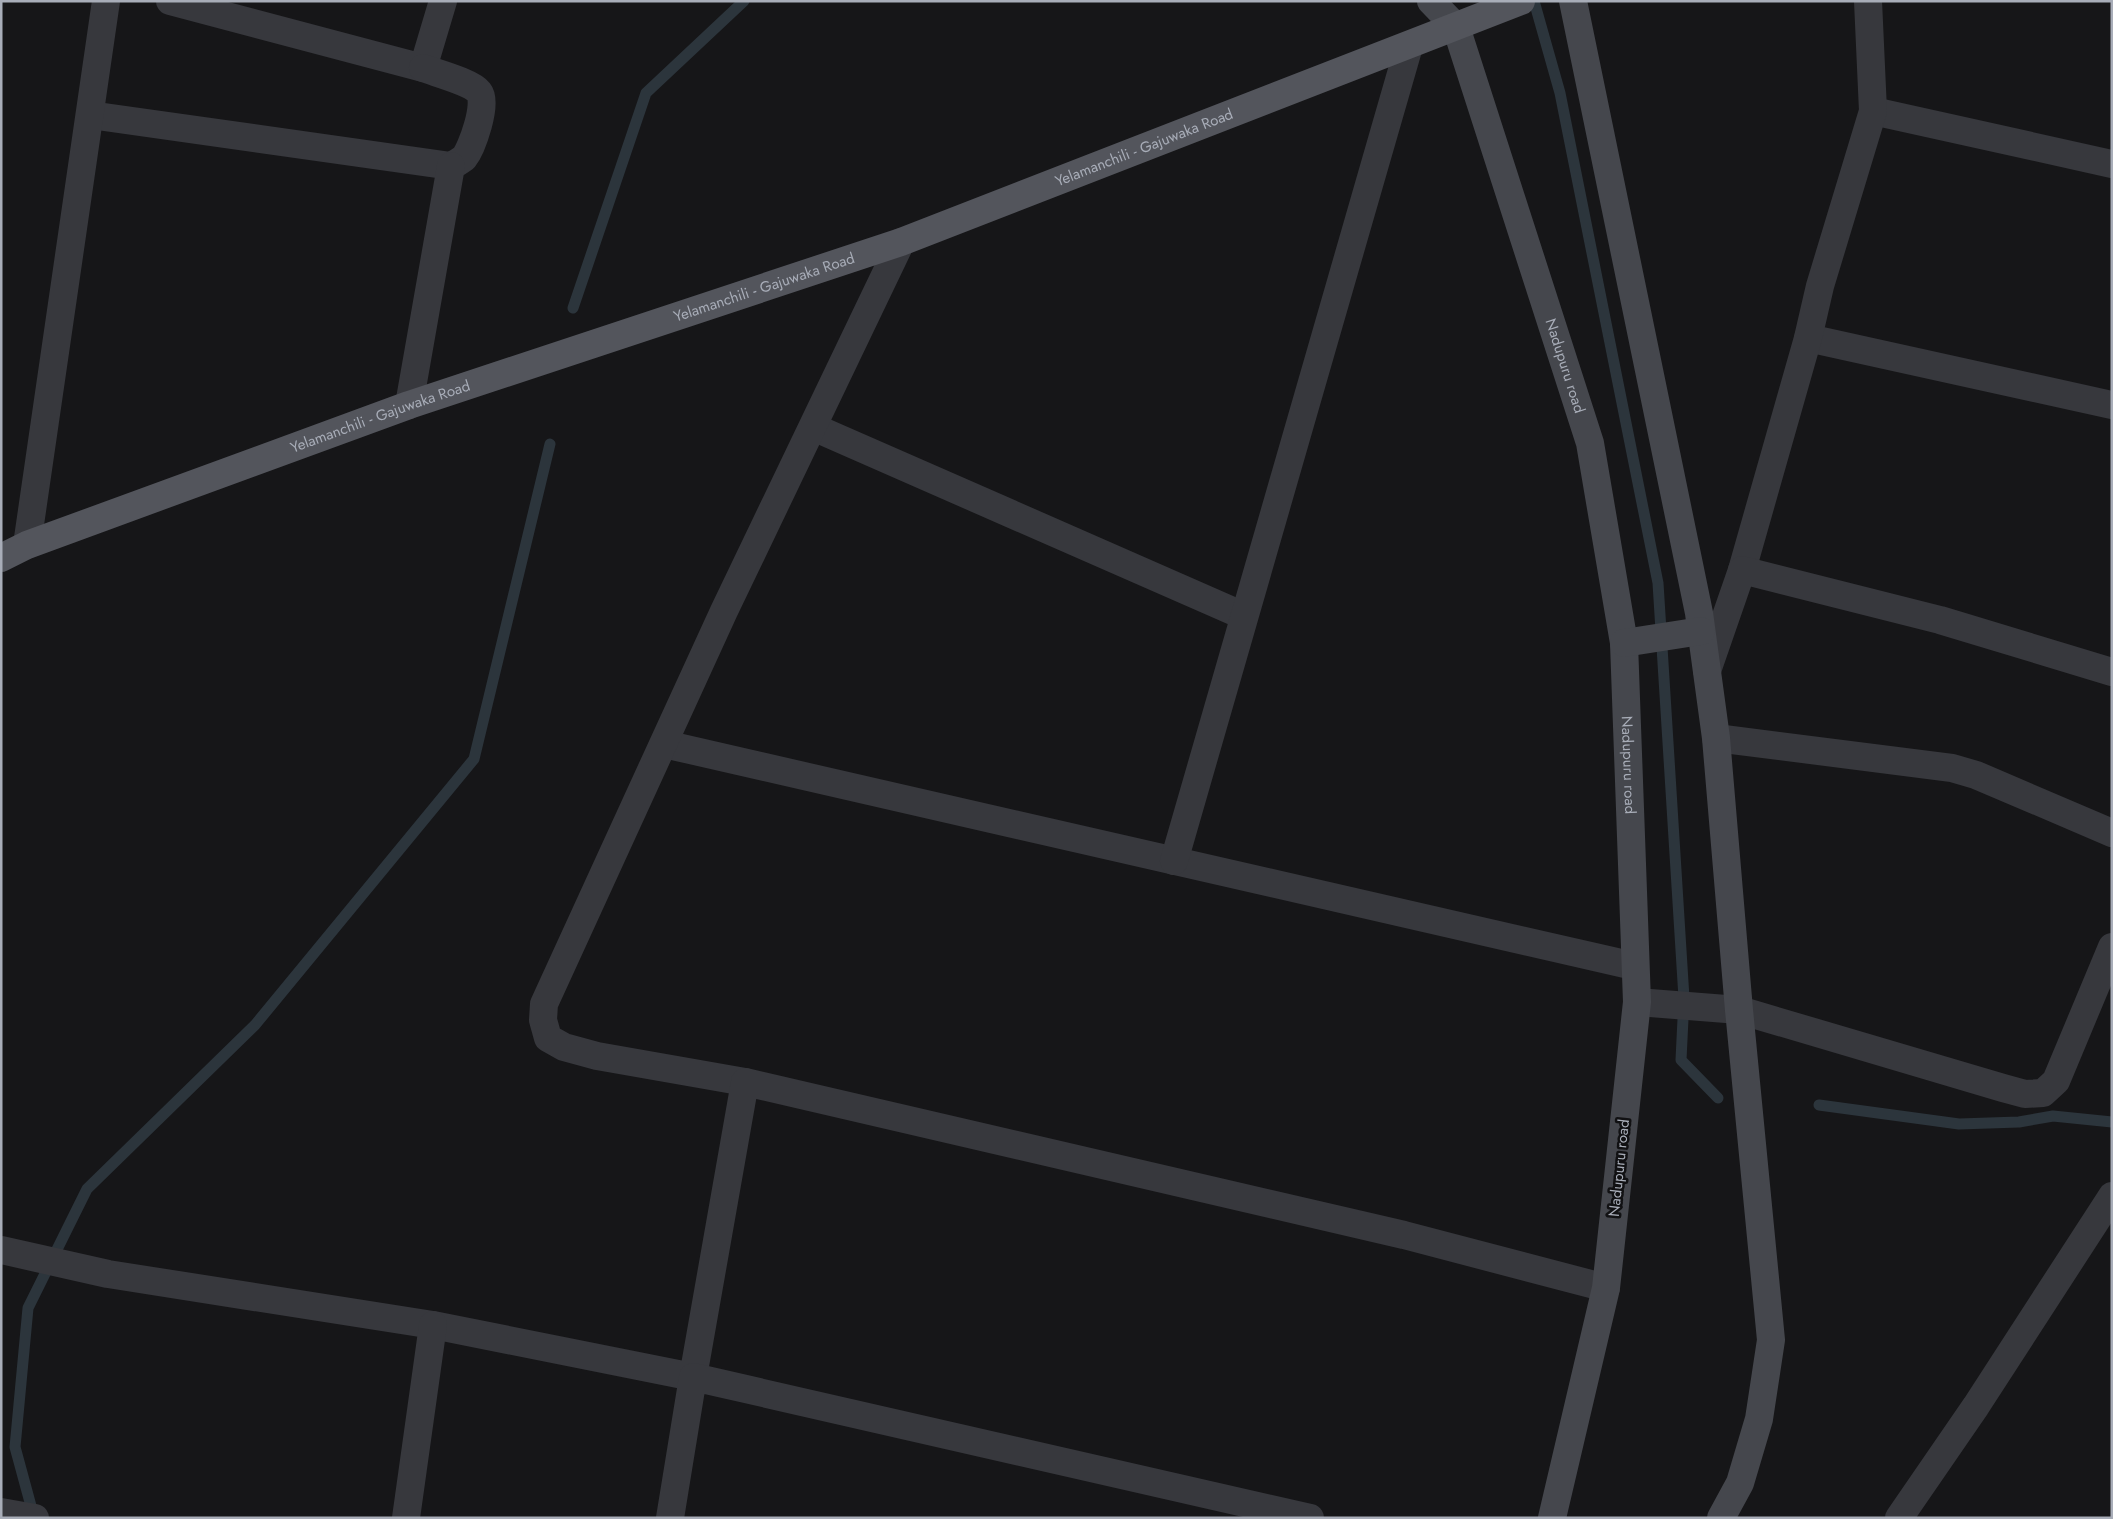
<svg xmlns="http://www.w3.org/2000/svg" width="2113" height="1519" font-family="Jost,sans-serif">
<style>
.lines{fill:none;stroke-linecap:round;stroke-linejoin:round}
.stream{stroke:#2c353c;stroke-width:11}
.street{stroke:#37383d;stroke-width:28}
.secondary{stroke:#45474d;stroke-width:28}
.primary{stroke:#53555c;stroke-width:28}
.labels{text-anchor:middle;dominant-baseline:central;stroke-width:5;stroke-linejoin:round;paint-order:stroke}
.street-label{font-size:15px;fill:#a8adb8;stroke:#111113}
</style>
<rect width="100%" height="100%" fill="#161618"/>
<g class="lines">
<g class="stream">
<path d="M1534,1L1560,93L1658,583L1684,998L1681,1060L1718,1098"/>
<path d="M573,308L646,93L744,1"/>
<path d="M1819,1105L1959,1124L2019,1122L2053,1116L2112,1122"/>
<path d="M34,1517L15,1447L28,1308L87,1189L255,1025L474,759L550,444"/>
</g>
<g class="street">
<path d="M170,1L423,68L443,1"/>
<path d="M1873,111L2112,164"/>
<path d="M90,115L451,166C455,164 460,161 464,158C472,148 488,103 479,92C471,82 436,73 423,68"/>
<path d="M1808,338L2112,405"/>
<path d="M409,405L451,166"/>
<path d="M813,427L1244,616"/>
<path d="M27,545L106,1"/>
<path d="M1742,570L1808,338L1820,286L1873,111L1868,1"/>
<path d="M1707,671L1742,570L1940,620L2112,672"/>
<path d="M1716,738L1952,768L1976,775L2112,833"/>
<path d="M664,744L1634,966"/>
<path d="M1174,861L1409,46"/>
<path d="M1637,1002L1739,1010L2003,1088L2025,1094L2043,1093L2056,1081L2112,947"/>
<path d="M745,1082L597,1056L564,1047L548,1038L543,1020L544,1004L724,611L901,242"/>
<path d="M1,1250L108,1274L433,1325L693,1377L745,1082L1404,1235L1606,1288"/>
<path d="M1,1512L35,1518"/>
<path d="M406,1518L433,1325"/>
<path d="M670,1518L693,1377L1310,1518"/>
<path d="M1899,1518L1976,1406L2112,1196"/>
</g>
<g class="secondary">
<path id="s1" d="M1431,1L1456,27L1590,443L1624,643L1637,1002L1606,1288L1552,1518"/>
<path d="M1573,1L1699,613L1716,738L1739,1010L1771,1340L1759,1419L1740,1483L1721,1518"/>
<path d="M1624,643L1701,631"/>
</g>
<path class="primary" id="s2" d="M1,558L27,545L409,405L901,242L1521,1"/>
</g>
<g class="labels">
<g class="street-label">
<text stroke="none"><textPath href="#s2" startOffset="1215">Yelamanchili - Gajuwaka Road</textPath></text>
<text stroke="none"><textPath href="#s2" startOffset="810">Yelamanchili - Gajuwaka Road</textPath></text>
<text stroke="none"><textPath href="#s1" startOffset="392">Nadupuru road</textPath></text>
<text stroke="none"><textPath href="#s2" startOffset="405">Yelamanchili - Gajuwaka Road</textPath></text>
<text stroke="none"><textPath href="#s1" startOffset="798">Nadupuru road</textPath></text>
<text transform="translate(1619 1168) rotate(-84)">Nadupuru road</text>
</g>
</g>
<rect width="2113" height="1519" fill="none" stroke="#a8adb8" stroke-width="5"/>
</svg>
